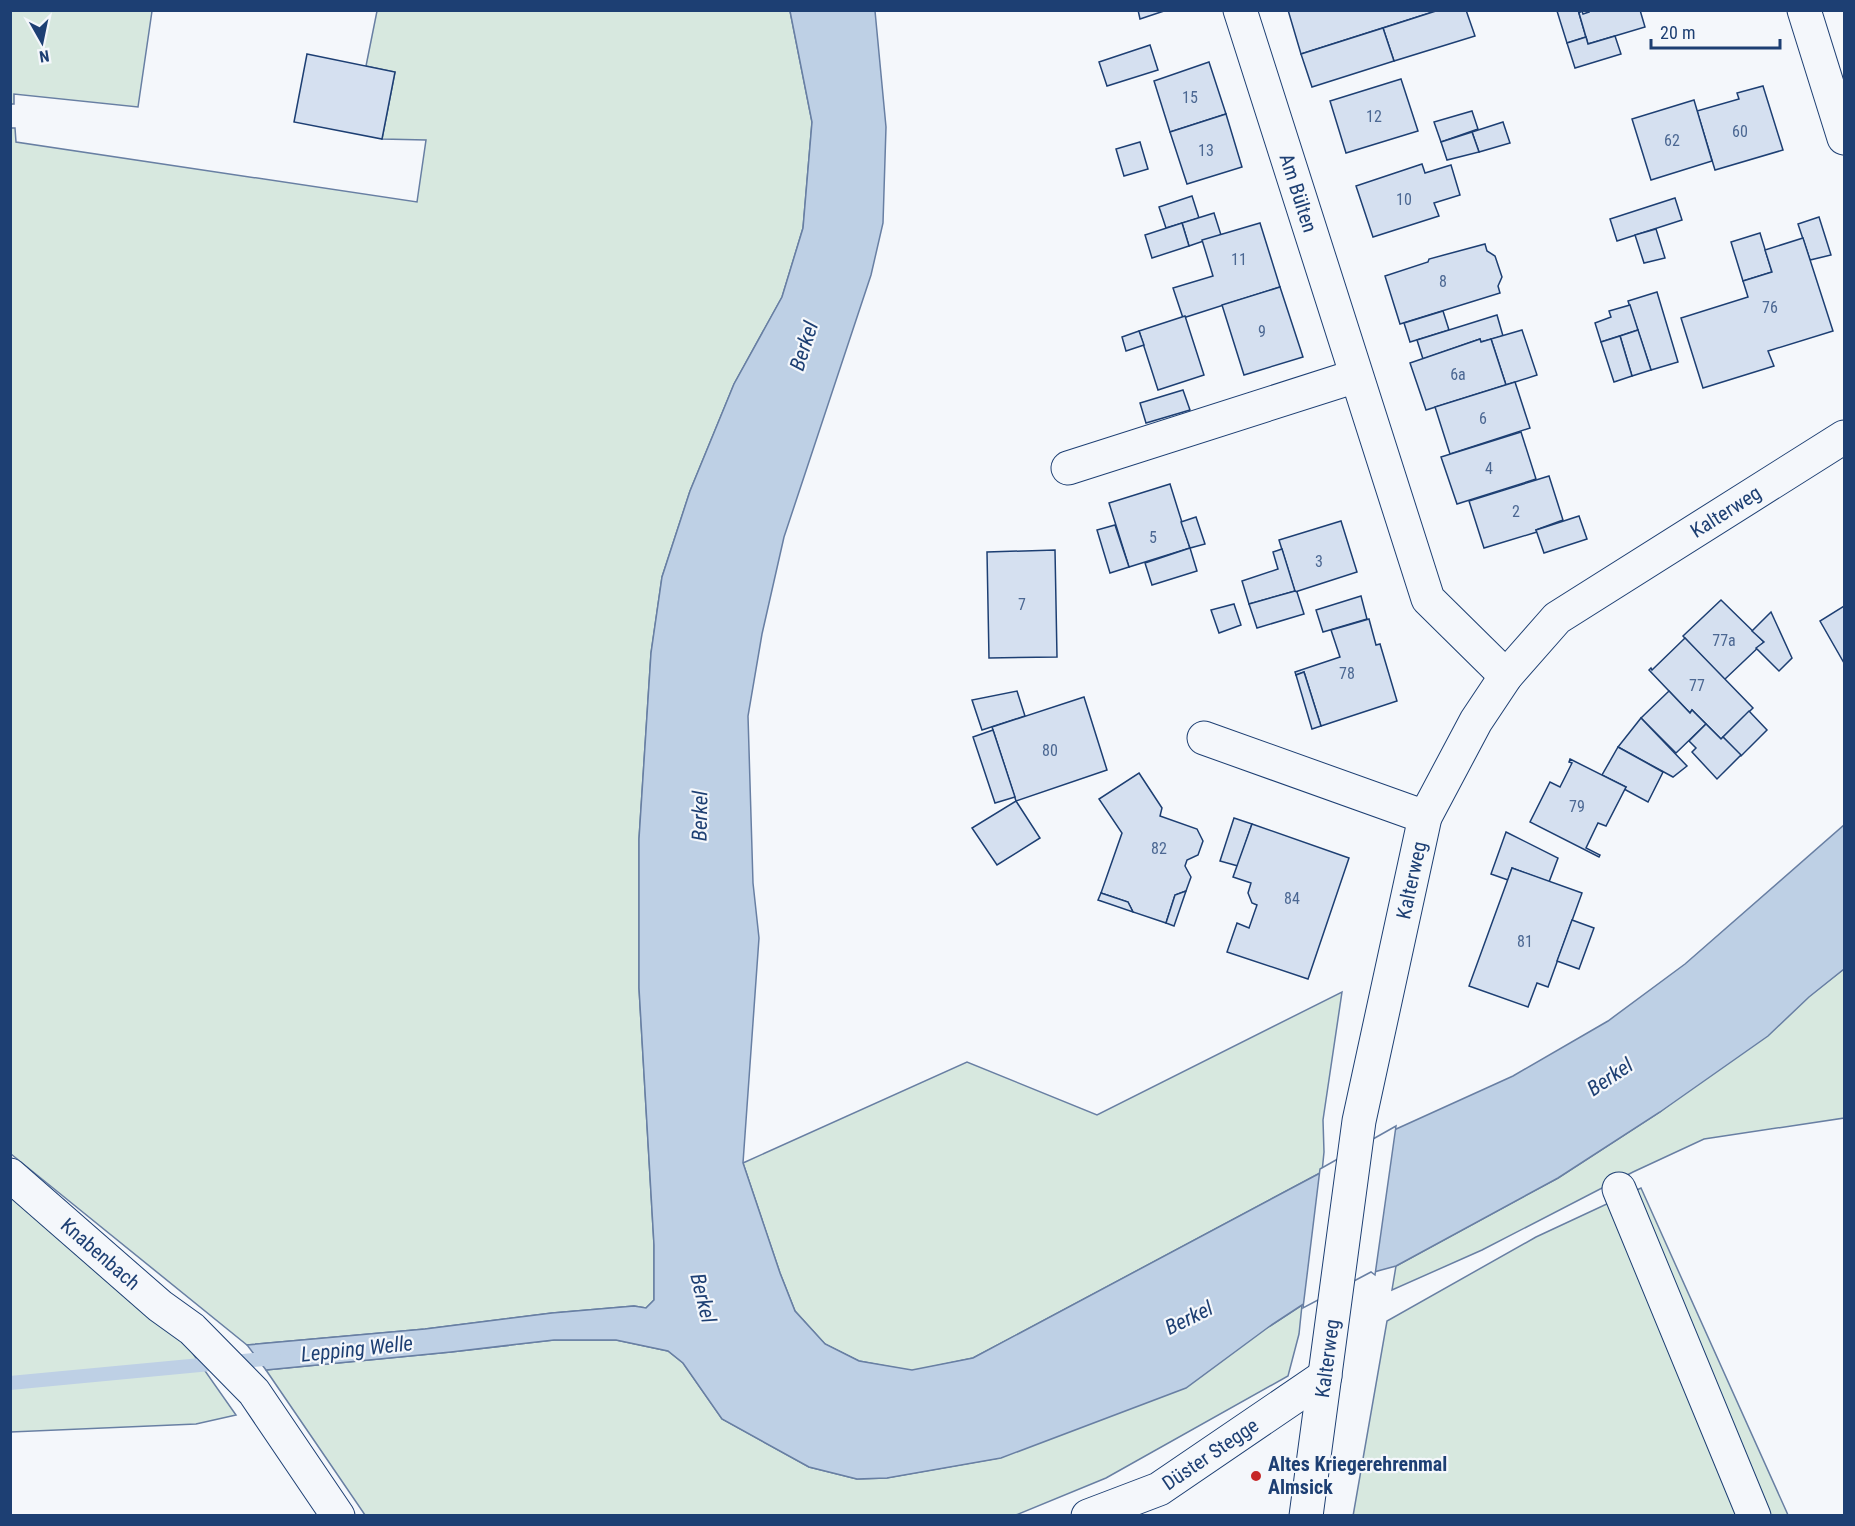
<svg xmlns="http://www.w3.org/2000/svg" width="1855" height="1526" font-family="'Roboto Condensed',sans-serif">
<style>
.green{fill:#d7e8df;stroke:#687fa3;stroke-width:1.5}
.water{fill:#bed0e5;stroke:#687fa3;stroke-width:1.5}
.pier{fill:#f4f7fb;stroke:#687fa3;stroke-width:1.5}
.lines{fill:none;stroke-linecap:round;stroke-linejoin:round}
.stream{stroke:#bed0e5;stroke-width:14}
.building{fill:#d5e0f0;stroke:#1d3f73;stroke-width:1.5}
.minor-casing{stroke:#1d3f73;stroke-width:35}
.minor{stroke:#f4f7fb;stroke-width:33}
.poi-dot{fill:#c62828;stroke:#f4f7fb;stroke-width:2}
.labels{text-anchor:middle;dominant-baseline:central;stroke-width:4.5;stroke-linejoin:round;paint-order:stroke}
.number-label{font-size:16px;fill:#4b6792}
.street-label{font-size:20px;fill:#1d3f73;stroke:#f4f7fb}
.poi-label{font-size:20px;font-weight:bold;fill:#1d3f73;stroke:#f4f7fb;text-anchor:start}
.water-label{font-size:21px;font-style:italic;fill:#1d3f73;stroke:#f4f7fb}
</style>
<rect width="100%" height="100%" fill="#f4f7fb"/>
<g class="green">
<path d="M10,11H152L138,107L14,94V104H11Z"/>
<path d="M377,11H790L812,122L803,228L782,297L734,384L690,491L662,577L651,653L639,839V988L654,1245V1300L646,1308L634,1306L552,1313L425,1329L247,1345L11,1154L10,128H15L16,142L417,202L426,140L382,139L395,72L366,66Z"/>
<path d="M1844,969V1118L1704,1139L1633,1172L1482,1250L1392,1290L1396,1266L1558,1178L1660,1112Z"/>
<path d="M1342,992L1323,1120L1324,1152L1322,1172L973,1358L912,1371L859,1361L825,1344L795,1311L780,1273L743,1163L967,1062L1097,1115Z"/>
<path d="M1641,1188L1788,1515L1353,1516L1387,1321L1536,1237Z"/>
<path d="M10,1192L186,1338L191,1351L236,1415L196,1424L11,1432Z"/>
<path d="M1302,1305L1299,1334L1288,1376L1106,1478L1016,1515H365L266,1370L451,1352L554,1340H616L668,1351L683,1363L722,1419L809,1467L857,1479L886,1478L999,1458L1270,1326Z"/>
</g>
<path class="water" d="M790,11H875L886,127L883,223L871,275L784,537L762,634L748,716L753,883L759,938L743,1163L780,1273L795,1311L825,1344L859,1361L912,1370L973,1358L1322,1172L1394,1130L1513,1076L1608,1021L1685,964L1844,825V969L1809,997L1768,1036L1660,1112L1558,1178L1396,1266L1374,1272L1373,1267L1302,1305L1270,1326L1186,1388L1001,1458L887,1478L857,1479L809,1467L722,1419L683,1363L668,1351L616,1340H554L451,1352L266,1370L247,1345L425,1329L552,1313L634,1306L646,1308L654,1300V1245L639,988V839L651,653L662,577L690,491L734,384L782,297L803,228L812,122Z"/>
<path class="pier" d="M1396,1126L1375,1275L1371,1272L1303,1308L1320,1169Z"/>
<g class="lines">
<path class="stream" d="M10,1383L274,1358"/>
</g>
<g class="building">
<path d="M1138,10H1167L1140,19Z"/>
<path d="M1288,10H1439L1301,54Z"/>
<path d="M1439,10H1466L1475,36L1394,61L1383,28Z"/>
<path d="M1578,10L1586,37L1567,43L1557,11Z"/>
<path d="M1588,10H1640L1645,27L1588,44L1579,13L1582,11L1583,14L1589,12Z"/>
<path d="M1383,28L1394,61L1312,87L1301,54Z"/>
<path d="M1615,36L1621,54L1575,68L1567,43L1586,37L1588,44Z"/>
<path d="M1150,45L1158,70L1107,86L1099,62Z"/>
<path d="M307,54L395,72L382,139L294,122Z"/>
<path d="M1209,62L1226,114L1170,132L1154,81Z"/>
<path d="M1401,79L1418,131L1346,153L1330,101Z"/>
<path d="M1763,86L1783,150L1715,170L1697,111L1739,99L1737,93Z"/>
<path d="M1694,100L1712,161L1651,180L1632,119Z"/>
<path d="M1472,111L1478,129L1441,142L1434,122Z"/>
<path d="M1226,114L1242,167L1187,184L1170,132Z"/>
<path d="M1503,122L1510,143L1479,152L1472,132Z"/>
<path d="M1472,132L1479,152L1447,160L1441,142Z"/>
<path d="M1140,142L1148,169L1124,176L1116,149Z"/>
<path d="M1422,164L1425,173L1451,165L1460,195L1434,203L1439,216L1373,237L1356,186Z"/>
<path d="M1192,196L1199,218L1166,228L1159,207Z"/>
<path d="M1675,198L1682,220L1617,241L1610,219Z"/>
<path d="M1214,213L1221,235L1189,246L1182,223Z"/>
<path d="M1819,217L1831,255L1810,260L1798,224Z"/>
<path d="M1182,223L1189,246L1152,258L1145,235Z"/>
<path d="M1260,223L1280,287L1183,318L1173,288L1213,276L1202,240Z"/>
<path d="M1656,229L1665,258L1644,263L1635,235Z"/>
<path d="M1760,233L1772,272L1743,281L1731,242Z"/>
<path d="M1803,238L1833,331L1768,351L1774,366L1703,388L1681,318L1748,297L1743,281L1772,272L1765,250Z"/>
<path d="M1485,244L1487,251L1495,256L1502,277L1498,286L1500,293L1400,324L1385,276L1428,262L1429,259Z"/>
<path d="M1280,287L1303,357L1244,375L1222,305Z"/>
<path d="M1657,292L1678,362L1651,370L1628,301Z"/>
<path d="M1630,305L1638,330L1601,342L1595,323L1611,317L1609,311Z"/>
<path d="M1443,311L1449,330L1410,342L1404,323Z"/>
<path d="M1497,315L1503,336L1481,342L1480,339L1423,359L1417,340Z"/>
<path d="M1185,316L1204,375L1158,390L1139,331Z"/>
<path d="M1522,330L1537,375L1506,385L1491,339Z"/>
<path d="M1638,330L1651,370L1632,376L1620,336Z"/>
<path d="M1139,331L1144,345L1126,351L1122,337Z"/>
<path d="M1620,336L1632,376L1614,382L1601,342Z"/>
<path d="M1480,339L1481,342L1491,339L1506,385L1426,410L1410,363Z"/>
<path d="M1515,382L1530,428L1450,454L1435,407Z"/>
<path d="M1183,390L1190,410L1146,423L1140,403Z"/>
<path d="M1521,432L1536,479L1457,504L1441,457Z"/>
<path d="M1549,476L1563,520L1536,530L1537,532L1484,548L1469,501Z"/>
<path d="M1170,484L1190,548L1129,567L1109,503Z"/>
<path d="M1579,516L1587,539L1544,553L1536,530Z"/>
<path d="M1196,517L1205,544L1190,548L1181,522Z"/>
<path d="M1341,521L1357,572L1295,592L1279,540Z"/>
<path d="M1115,525L1129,567L1110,573L1097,530Z"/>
<path d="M1190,548L1197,571L1152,585L1145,563Z"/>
<path d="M1282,549L1295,591L1249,604L1242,581L1278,569L1273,552Z"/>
<path d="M1055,550L1057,657L989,658L987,552Z"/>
<path d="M1295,591L1297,592L1304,614L1257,628L1249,604Z"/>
<path d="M1361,596L1367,619L1323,632L1316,610Z"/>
<path d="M1721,600L1764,642L1724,680L1683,636Z"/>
<path d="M1234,604L1241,625L1219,633L1211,610Z"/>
<path d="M1844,606V663L1820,621Z"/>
<path d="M1771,612L1792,658L1779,671L1756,648L1764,642L1752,631Z"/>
<path d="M1369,619L1376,645L1380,644L1397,701L1321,726L1304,672L1296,675L1295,672L1340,657L1331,630Z"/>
<path d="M1685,638L1753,708L1721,739L1692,710L1690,713L1649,670L1651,668L1652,670Z"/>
<path d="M1304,672L1321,726L1312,729L1296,675Z"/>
<path d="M1017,691L1025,716L982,730L972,700Z"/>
<path d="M1669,691L1690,713L1692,710L1706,724L1676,753L1641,718Z"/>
<path d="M1084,697L1107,770L1016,801L992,727Z"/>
<path d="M1749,711L1767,730L1741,756L1723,737Z"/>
<path d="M1641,718L1687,766L1673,777L1618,747Z"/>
<path d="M1706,724L1721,739L1723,737L1741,755L1717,779L1692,752L1696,748L1689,741Z"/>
<path d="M993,730L1015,797L995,803L973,737Z"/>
<path d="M1618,747L1663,772L1648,802L1624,789L1626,787L1602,775Z"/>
<path d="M1570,759L1626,787L1606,826L1598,823L1586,848L1600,855L1599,857L1530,822L1550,782L1560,787L1572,763L1569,762Z"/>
<path d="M1139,773L1162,808L1160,816L1197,829L1203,841L1198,855L1187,860L1185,866L1191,877L1186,891L1175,895L1166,923L1133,912L1128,902L1101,893L1122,833L1099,799Z"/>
<path d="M1016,801L1040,838L997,865L972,828Z"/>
<path d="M1234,818L1252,824L1238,866L1220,861Z"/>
<path d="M1252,824L1349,858L1308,979L1227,952L1237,923L1249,928L1257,905L1252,903L1248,893L1251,883L1233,877Z"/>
<path d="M1506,832L1558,858L1549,882L1512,868L1508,880L1491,874Z"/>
<path d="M1512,868L1582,893L1548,987L1537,983L1528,1007L1469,986Z"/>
<path d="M1186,891L1174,926L1166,923L1175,895Z"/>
<path d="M1101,893L1128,902L1133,912L1098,900Z"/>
<path d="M1572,920L1594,928L1579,969L1557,961Z"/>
</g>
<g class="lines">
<defs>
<g id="minor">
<path id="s1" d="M1240,10L1428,599L1506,676"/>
<path d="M1804,10L1844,138"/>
<path d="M1068,468L1356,376"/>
<path d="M1204,738L1425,817"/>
<path id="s2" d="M10,1175L160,1306L192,1329L254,1392L338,1516"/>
<path d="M1619,1189L1754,1516"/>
<path id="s3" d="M1088,1516L1159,1489L1325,1376"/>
<path id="s4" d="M1306,1516L1359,1121L1425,817L1476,721L1506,676L1557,618L1844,437"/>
</g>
</defs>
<use href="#minor" class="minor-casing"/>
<use href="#minor" class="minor"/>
</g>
<circle class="poi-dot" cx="1256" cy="1476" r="6"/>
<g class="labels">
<g class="number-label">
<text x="1190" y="97">15</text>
<text x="1374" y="116">12</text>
<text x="1740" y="131">60</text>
<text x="1672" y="140">62</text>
<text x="1206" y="150">13</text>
<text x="1404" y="199">10</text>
<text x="1239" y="259">11</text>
<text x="1443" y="281">8</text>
<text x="1770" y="307">76</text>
<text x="1262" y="331">9</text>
<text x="1458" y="374">6a</text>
<text x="1483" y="418">6</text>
<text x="1489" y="468">4</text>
<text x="1516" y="511">2</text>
<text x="1153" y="537">5</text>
<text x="1319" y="561">3</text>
<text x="1022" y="604">7</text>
<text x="1724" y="640">77a</text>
<text x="1347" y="673">78</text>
<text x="1697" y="685">77</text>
<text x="1050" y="750">80</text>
<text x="1577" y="806">79</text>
<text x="1159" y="848">82</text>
<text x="1292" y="898">84</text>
<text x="1525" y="941">81</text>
</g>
<g class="street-label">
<text stroke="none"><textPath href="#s1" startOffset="192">Am Bülten</textPath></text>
<text stroke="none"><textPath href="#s4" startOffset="1149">Kalterweg</textPath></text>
<text stroke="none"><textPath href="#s4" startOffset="645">Kalterweg</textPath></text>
<text stroke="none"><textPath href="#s2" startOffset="120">Knabenbach</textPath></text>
<text stroke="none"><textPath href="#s4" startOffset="159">Kalterweg</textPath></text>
<text stroke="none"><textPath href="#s3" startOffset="138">Düster Stegge</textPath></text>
</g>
<g class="poi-label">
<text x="1268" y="1464">Altes Kriegerehrenmal<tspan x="1268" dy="23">Almsick</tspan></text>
</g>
<g class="water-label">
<text transform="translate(804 346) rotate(-72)">Berkel</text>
<text transform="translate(700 816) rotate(-89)">Berkel</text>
<text transform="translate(1610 1077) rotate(-34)">Berkel</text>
<text transform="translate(703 1298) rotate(76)">Berkel</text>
<text transform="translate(1189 1318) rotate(-26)">Berkel</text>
<text transform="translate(357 1349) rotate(-6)">Lepping Welle</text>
</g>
</g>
<rect width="1855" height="1526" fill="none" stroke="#1d3f73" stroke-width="24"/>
<g transform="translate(42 42) rotate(171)" stroke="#f4f7fb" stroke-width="4.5" paint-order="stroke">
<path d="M0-4.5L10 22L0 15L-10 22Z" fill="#1d3f73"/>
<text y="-9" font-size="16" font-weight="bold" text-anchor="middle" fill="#1d3f73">N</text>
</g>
<path d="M1651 39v9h129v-9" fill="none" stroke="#1d3f73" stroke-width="3"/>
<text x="1660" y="39" font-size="18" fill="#1d3f73" stroke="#f4f7fb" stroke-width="4.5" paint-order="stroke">20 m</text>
</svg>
